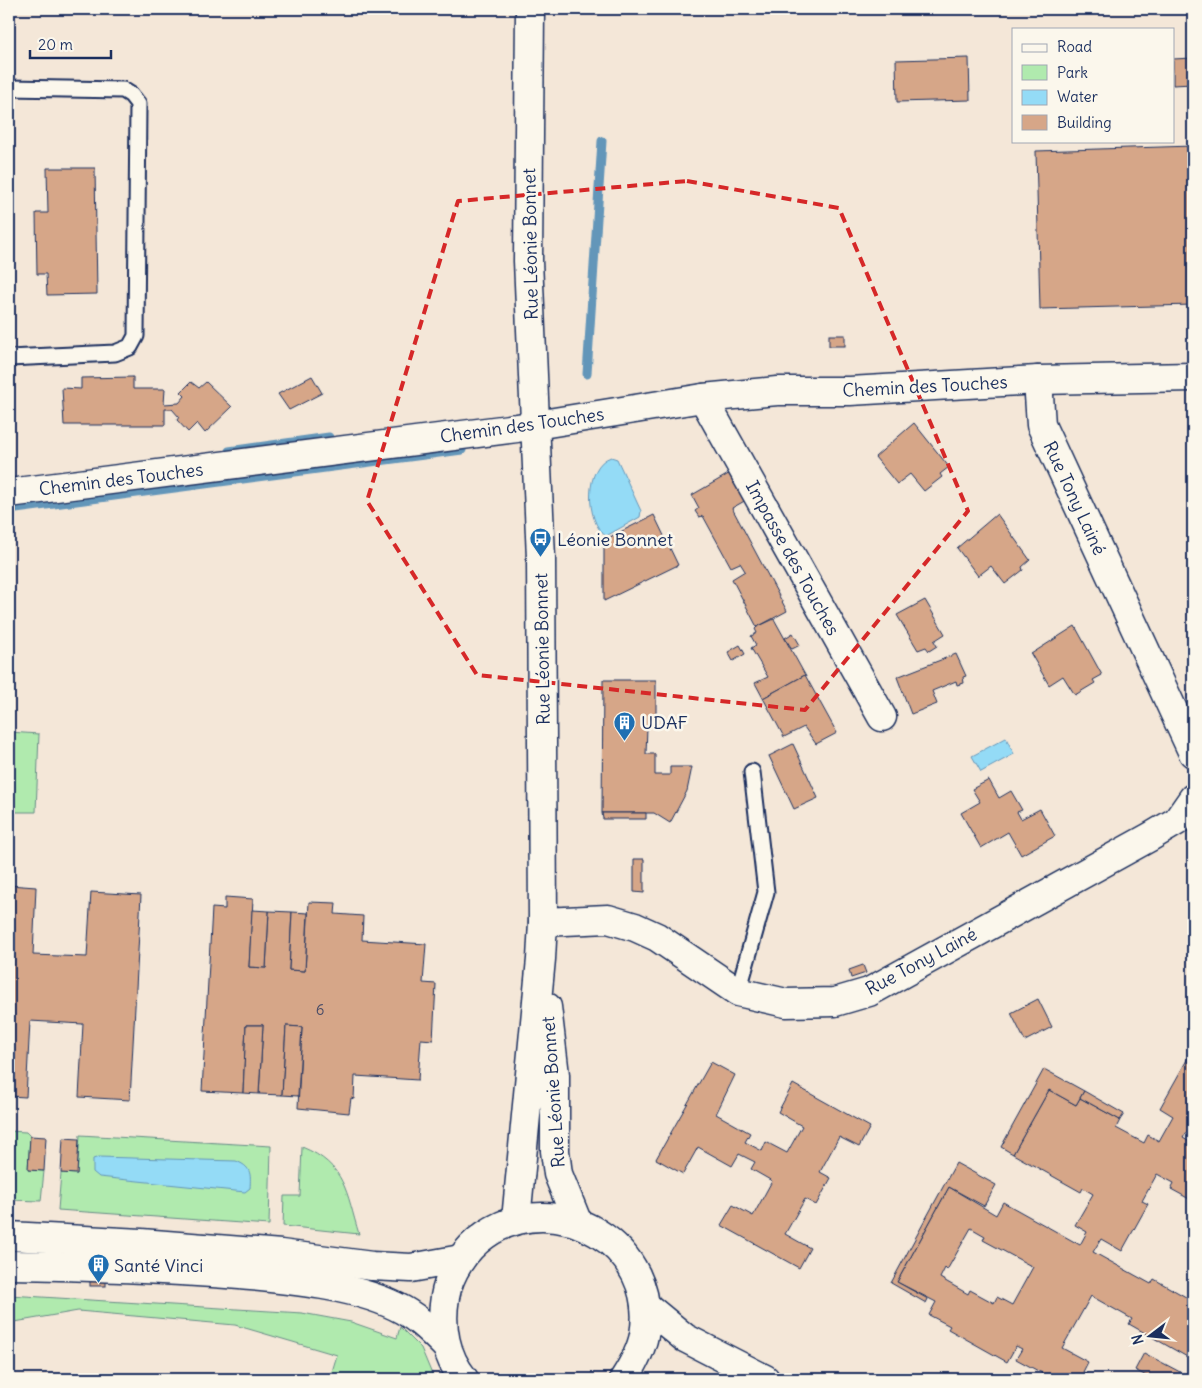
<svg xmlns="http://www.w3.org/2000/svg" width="1202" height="1388" font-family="Delius,sans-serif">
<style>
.green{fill:#b0eaae;stroke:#668c86}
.water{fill:#94dbf6;stroke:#6496b9}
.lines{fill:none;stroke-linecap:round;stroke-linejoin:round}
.stream{stroke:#6496b9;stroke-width:9}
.building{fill:#d6a688;stroke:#1b2f5e;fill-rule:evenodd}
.service-casing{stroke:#1b2f5e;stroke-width:19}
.minor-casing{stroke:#1b2f5e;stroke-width:31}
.tertiary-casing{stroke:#1b2f5e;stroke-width:31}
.service{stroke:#fbf7ec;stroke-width:15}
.minor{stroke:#fbf7ec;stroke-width:28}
.tertiary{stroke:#fbf7ec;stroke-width:28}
.marked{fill:none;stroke:#d62828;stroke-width:4;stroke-dasharray:10 6;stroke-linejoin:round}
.labels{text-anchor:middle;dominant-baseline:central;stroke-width:5;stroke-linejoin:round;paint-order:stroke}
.number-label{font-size:15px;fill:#4a4d68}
.street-label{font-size:18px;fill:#1b2f5e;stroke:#fbf7ec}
.poi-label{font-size:18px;fill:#1b2f5e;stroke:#fbf7ec;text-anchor:start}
</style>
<rect width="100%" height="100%" fill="#f4e7d8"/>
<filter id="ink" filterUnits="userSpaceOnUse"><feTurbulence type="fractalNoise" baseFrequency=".02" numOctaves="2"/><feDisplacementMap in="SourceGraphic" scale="10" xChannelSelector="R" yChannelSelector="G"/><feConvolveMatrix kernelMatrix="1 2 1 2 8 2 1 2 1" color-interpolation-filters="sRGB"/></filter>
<g filter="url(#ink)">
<g class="green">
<path d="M9,732L39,734L36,812H9Z"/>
<path d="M9,1131L26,1132L30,1136L28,1170L44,1171L41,1201L9,1200Z"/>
<path d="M80,1135L271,1146L269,1225L58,1210L61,1173L77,1174Z"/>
<path d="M302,1147C346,1165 346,1192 359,1234L283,1226L284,1196H300Z"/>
<path d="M9,1295L302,1313L351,1322L397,1338L400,1327L421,1348L434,1379H348L331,1375L337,1355L235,1325L78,1311L9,1323Z"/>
</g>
<g class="water">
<path d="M611,457L617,459L641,511L640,517L606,536C585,522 584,465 611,457Z"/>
<path d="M1006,738L1014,754L981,772L972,756Z"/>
<path d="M99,1157L236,1161C251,1167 251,1173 250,1188L245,1192L99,1177L93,1172V1159Z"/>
</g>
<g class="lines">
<g class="stream">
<path d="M587,374L602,141"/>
<path d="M229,451L329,437"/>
<path d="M16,509L462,450"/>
</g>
</g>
<g class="building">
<path d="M969,58L970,100L897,102L896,60Z"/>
<path d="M1193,58V84L1173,85V59Z"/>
<path d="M1193,146V305L1040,309L1036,151Z"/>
<path d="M47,168H95L97,294L47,295L46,274H37L36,213H48Z"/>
<rect x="829" y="335" width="16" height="11"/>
<path d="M312,376L322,393L289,410L278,394Z"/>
<path d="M133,377V389H165L164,404L179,403L185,396L181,392L191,382L199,388L206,382L232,407L205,433L197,423L188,432L177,420L179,417L172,409H165V425H64L62,388L81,389V378Z"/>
<path d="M914,423L949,467L940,474L942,477L924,491L910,474L897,484L875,457Z"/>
<path d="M732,472L748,499L732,508L787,611L757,627L732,579L745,571L740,563L731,567L703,516L699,517L695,511L699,508L692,495Z"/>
<path d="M997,514L1030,560L1022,567L1023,570L1005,584L991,566L978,576L957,548Z"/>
<path d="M654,515L678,565L604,601V540Z"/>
<path d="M925,600L945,634L934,641L937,646L929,651L926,647L918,650L897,615Z"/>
<path d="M774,619L805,675L763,698L755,683L768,677L751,648L756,645L751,636L757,633L755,629L757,627Z"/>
<path d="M1075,626L1102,675L1093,680L1095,683L1075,695L1063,676L1049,685L1031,654Z"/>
<path d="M793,633L800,645L792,649L785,638Z"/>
<path d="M740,645L745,654L733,661L728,652Z"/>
<path d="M956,654L966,676L963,677L964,683L957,685L956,681L932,691L937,704L911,714L897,677Z"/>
<path d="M805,675L837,733L816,744L804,727L784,737L763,698Z"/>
<path d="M603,680H656V727H647L646,754H655V775H670V767H692L687,791L670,823L654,813H602Z"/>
<path d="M793,744L818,798L794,809L769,756Z"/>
<path d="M989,780L999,798L1011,791L1022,810L1017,812L1021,819L1040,809L1055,836L1021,855L1008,832L981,848L961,813L980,802L972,789Z"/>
<path d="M602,813H646V819H603Z"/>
<path d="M634,859H644V893L634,892Z"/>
<path d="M9,885L36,887L33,955L87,957L91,892L141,895L130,1100L79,1097L83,1024L30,1021L26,1097L9,1096Z"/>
<path d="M225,897L253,899L249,967L266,968L269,911L292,912L289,970L305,971L309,902L336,903L335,914L363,916L362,940L426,944L423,983L436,984L433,1040L421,1039L418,1080L355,1076L354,1099L351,1098L349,1113L298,1108L302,1027L286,1026L282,1095L259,1094L263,1025H246L243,1093L202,1091L212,908L225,909Z"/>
<path d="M252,910L269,911L266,968L249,967Z"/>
<path d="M292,912L308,913L305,971L289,970Z"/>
<path d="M863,965L866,973L851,978L849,970Z"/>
<path d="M1038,999L1052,1027L1025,1041L1011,1013Z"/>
<path d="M246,1025H263L259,1094L243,1093Z"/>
<path d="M286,1026L302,1027L298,1096L282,1095Z"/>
<path d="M1193,1049V1127L1191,1125L1183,1138L1193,1144V1201L1171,1189L1174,1183L1157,1174L1142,1201L1148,1204L1122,1251L1101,1239L1093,1252L1151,1284L1154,1279L1193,1301V1350L1189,1358L1129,1324L1132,1319L1091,1296L1062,1348L1088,1362L1083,1372L1096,1379H1038L1042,1373L1016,1359L1022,1349L1016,1346L1007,1362L948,1329L950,1326L929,1315L936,1302L897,1282L949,1187L996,1215L1003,1202L1080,1245L1087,1232L1075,1225L1093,1194L1083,1188L1081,1192L1013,1154L1049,1090L1076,1105L1080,1098L1120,1120L1116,1128L1144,1143L1148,1135L1159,1141L1173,1116L1160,1108ZM971,1228L985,1236L983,1240L1033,1267L1012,1305L997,1297L994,1303L970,1290L968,1294L940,1278L945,1268L947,1270Z"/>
<path d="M711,1062L735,1075L716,1114L750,1133L745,1142L762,1151L766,1142L787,1153L802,1126L778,1112L793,1084L870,1127L859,1147L839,1137L820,1172L831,1178L816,1205L805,1199L785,1234L810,1248L799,1268L721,1225L733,1205L753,1216L772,1181L751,1169L755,1162L739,1154L732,1166L698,1147L683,1174L656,1159Z"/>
<path d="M1044,1069L1084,1091L1076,1105L1049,1090L1013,1154L1001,1147Z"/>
<path d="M1084,1091L1124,1114L1120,1120L1080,1098Z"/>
<path d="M30,1136L46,1137L44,1171L28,1170Z"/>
<path d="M63,1138L79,1139L77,1174L61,1173Z"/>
<path d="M956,1163L996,1185L984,1206L949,1187L897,1282L928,1299L926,1303L891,1283Z"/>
<rect x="90" y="1281" width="16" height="5"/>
<path d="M1144,1353L1180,1372L1177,1379H1152L1135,1370Z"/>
</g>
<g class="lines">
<defs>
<g id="service">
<path d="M9,88L123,90L131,95L138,104L136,336L130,347L115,353L9,358"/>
<path d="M738,992L766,892L752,772"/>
</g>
<g id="minor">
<path d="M1038,380L1041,425L1193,753"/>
<path d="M703,398L882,717"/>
<path d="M9,493L517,428L703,398L777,391H850L1038,380L1193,377"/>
<path d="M543,922L608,919L635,927L657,937L738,992L786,1003L835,1002L869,992L1150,837L1177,821L1193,798"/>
<path d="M547,1007L555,1075V1151L558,1174L577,1221"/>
<path d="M516,1220L541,959L543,922L541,558L528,261L530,9"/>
</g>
<g id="tertiary">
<path d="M9,1236L141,1243L281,1254L372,1266L411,1268L461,1259"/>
<path d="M9,1265C86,1266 163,1269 240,1275C290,1280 358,1285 403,1310C419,1319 433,1333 446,1346"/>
<path d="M645,1305L685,1338L765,1379"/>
<path d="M464,1379C445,1356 440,1326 445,1297C449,1273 465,1249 485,1235C557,1185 660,1246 644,1335C641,1351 633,1365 624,1379"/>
</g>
</defs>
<use href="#service" class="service-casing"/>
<use href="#minor" class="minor-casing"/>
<use href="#tertiary" class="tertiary-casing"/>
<use href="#service" class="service"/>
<use href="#minor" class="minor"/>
<use href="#tertiary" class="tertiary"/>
</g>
</g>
<path class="marked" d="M687,181L839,208L968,511L805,710L477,675L367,501L458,201Z"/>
<defs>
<symbol id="bus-pin" viewBox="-11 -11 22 30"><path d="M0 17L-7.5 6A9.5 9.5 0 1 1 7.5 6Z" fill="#1f6fb2" stroke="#fbf7ec"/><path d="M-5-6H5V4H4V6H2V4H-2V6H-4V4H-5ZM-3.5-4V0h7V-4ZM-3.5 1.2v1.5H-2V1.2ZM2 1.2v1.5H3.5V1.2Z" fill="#fff"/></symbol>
<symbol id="building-pin" viewBox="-11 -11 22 30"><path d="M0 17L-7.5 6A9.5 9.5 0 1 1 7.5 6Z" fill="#1f6fb2" stroke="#fbf7ec"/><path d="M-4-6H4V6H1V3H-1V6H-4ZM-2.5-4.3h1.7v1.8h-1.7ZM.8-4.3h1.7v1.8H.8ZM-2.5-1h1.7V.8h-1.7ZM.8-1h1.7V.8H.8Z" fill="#fff"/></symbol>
</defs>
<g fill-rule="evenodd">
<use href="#bus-pin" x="528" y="526" width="25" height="34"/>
<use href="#building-pin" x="612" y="710" width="25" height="34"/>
<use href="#building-pin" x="86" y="1252" width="25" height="34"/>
</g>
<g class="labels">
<g class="number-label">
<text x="320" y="1009">6</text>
</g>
<g class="street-label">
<text transform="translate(530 244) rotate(-91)">Rue Léonie Bonnet</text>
<text transform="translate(925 386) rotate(-3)">Chemin des Touches</text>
<text transform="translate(522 425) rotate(-8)">Chemin des Touches</text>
<text transform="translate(121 479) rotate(-7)">Chemin des Touches</text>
<text transform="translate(1075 498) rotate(65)">Rue Tony Lainé</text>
<text transform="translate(793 558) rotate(61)">Impasse des Touches</text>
<text transform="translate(542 649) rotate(-91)">Rue Léonie Bonnet</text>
<text transform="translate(921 961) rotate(-28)">Rue Tony Lainé</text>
<text transform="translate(553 1092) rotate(-94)">Rue Léonie Bonnet</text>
</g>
<g class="poi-label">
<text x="557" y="539">Léonie Bonnet</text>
<text x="641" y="722">UDAF</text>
<text x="114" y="1265">Santé Vinci</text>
</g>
</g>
<rect width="1202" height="1388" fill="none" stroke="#fbf7ec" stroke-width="30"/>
<rect x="15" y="15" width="1172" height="1358" fill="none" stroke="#1b2f5e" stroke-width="2" filter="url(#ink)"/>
<rect x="1012" y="28" width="162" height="115" fill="#fbf7ec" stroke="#a1a7b3"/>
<rect x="1022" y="44" width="25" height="8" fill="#fbf7ec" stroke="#a1a7b3"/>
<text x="1057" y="52" font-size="15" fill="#1b2f5e">Road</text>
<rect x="1022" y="65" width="25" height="15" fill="#b0eaae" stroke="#a1a7b3"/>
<text x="1057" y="78" font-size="15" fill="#1b2f5e">Park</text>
<rect x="1022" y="90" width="25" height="15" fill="#94dbf6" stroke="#a1a7b3"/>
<text x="1057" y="102" font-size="15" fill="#1b2f5e">Water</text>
<rect x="1022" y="115" width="25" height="15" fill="#d6a688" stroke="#a1a7b3"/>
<text x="1057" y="128" font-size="15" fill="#1b2f5e">Building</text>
<g transform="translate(1150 1336) rotate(254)" stroke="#fbf7ec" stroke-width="4" paint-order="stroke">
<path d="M0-4L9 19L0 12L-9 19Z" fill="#1b2f5e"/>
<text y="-8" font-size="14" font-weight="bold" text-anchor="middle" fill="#1b2f5e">N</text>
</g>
<path d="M30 50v8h81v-8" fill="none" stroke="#1b2f5e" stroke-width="2.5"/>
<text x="38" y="50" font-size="15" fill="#1b2f5e" stroke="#fbf7ec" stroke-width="4" paint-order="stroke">20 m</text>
</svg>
